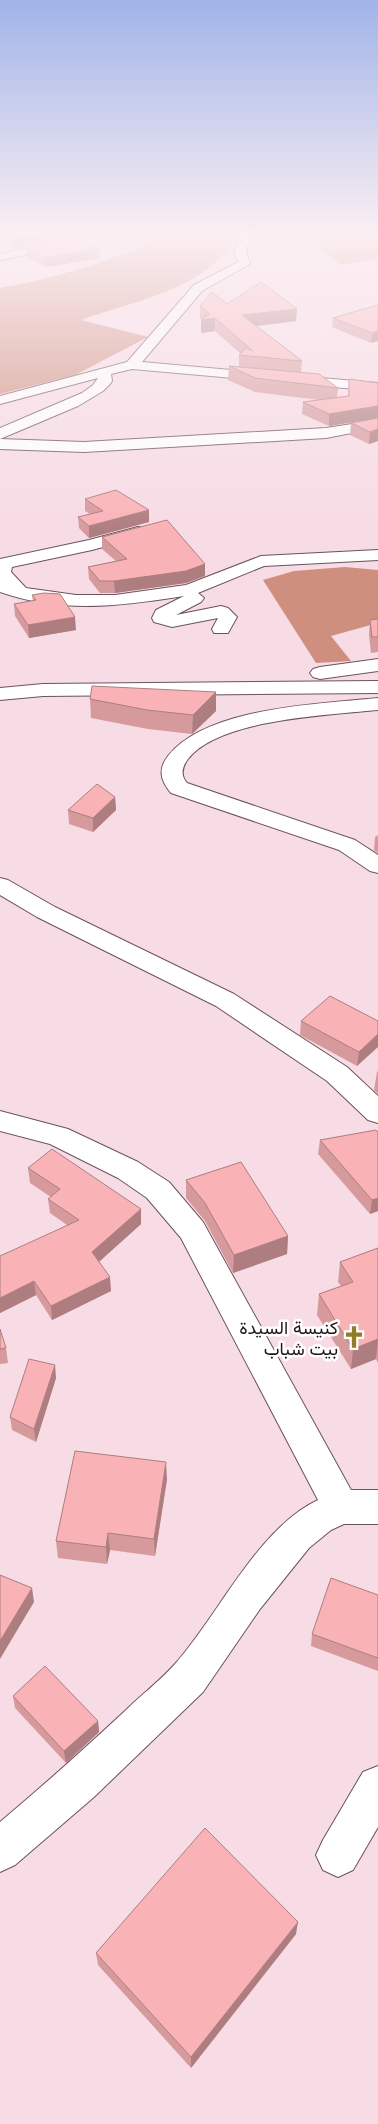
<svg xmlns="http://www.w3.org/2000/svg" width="378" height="2124" font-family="'Noto Sans',Vazirmatn,sans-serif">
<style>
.forest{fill:#cf8f7e}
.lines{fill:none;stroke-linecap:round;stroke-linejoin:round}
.minor-casing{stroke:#6a535c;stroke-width:2}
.minor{fill:#fff;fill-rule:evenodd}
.wall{fill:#d69a9d}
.shaded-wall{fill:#ae7d80}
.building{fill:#f9b3b7;stroke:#ae7d80}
.labels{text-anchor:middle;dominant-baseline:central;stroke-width:5;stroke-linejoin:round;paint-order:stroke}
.poi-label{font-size:18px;fill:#1f1519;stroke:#fff;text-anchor:end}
</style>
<rect width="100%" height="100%" fill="#f7dbe5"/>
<g class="forest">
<path d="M165,236H236C211,288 131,302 81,320L148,337L75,375L0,394V288C57,278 112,261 165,236Z"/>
<path d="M306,236H378V258L340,265Z"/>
<path d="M345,567L378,570V623L331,636L351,661L316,663L263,580L294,571Z"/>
</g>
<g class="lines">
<defs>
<g id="minor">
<path d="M64,236H80L41,252L0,260V254L34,247Z"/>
<path d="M242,236H257C244,248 244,246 250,263L248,265L202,291L142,362L378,383V391L132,369L111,374L112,381L110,384L103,391L78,406L0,439V428L82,393L93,385L98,378L0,404V396L127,362L194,285L238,262L234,250Z"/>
<path d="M378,420V428L326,438L84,452L0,449V439L84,442L326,428Z"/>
<path d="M138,527L144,528L147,532L144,536L92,550L12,567L11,572L26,588L76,595H115L186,585L261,556L378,550V560L264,566L198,593L204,598L201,602L176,615L221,606L228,608L237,617L228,633H214L212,629L218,618L172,627L154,622L152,618L156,610L184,596C121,606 62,614 0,592V559L89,540Z"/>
<path d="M378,659V671L320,679L313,677L310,673L313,669L320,667Z"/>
<path d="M378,681V693L43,696L0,700V688L43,684Z"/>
<path d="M378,698V710C329,715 219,719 188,759C182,767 180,775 187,783L355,840L378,855V873L370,871L339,850L171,793C160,780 158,769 168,756C207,707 319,704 378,698Z"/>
<path d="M0,878L8,880L55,907L234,994L347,1067L378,1096V1123L368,1120L327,1081L216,1006L37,917L0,895Z"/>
<path d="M0,1111L68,1129L138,1162L169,1182L203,1222L351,1490H378V1524H344L331,1530L309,1548L260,1609L203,1692L94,1797L15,1865L0,1872V1822C43,1786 84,1749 125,1711C141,1695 160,1681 175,1664C219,1615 257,1529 318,1500L181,1238L147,1198L118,1178L50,1144L0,1131Z"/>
<path d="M378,1766V1827L353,1870L338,1877L323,1870L316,1855L323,1840L363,1772Z"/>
</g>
</defs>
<use href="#minor" class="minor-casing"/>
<use href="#minor" class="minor"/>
</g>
<g class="wall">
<path d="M0,236H47V240L33,245L14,249L0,242Z"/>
<path d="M26,248L100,258L46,267L27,257Z"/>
<path d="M227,304L296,321L256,326L302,361L301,372L338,388L337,397L348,396L349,379L378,383V441L369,444L350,435L351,423L371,419L329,426L302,414L303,402L319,400L255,392L228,380L229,366L239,367V355L241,354L215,331L201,333L202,319L200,318V306Z"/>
<path d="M378,305L371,343L332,327L333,318Z"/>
<path d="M85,499L149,522L89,538L79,528L78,517L90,514L85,511Z"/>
<path d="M102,537L205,564V576L186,583L115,593H100L89,579L88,567L116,561L102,549Z"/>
<path d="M32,595L76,630L29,638L15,616L14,604L33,601Z"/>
<path d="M378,619V652L371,653L369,635L370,620Z"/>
<path d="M90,699L216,711L192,734L148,729L91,718Z"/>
<path d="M115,797L116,810L93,832L69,824L68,810Z"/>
<path d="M378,835V853L374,850L375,837Z"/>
<path d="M301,1021H378L357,1066L300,1035Z"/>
<path d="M378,1071V1094L374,1090L377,1072Z"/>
<path d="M378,1132V1211L370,1214L318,1154L320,1140Z"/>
<path d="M28,1168L141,1209V1224L99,1262L111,1291L52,1320L36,1295L0,1313L67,1225L50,1213L48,1199L51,1197L30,1183Z"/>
<path d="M186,1180L288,1236L287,1254L233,1273L205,1221L186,1198Z"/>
<path d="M378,1248V1363L376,1359L351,1369L317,1315L319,1294L341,1286L338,1282L340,1262Z"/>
<path d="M0,1329L6,1348L8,1363L0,1364Z"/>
<path d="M56,1378L36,1442L12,1430L10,1417Z"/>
<path d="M167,1479L155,1556L110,1550L107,1564L58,1558L56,1541Z"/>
<path d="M378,1595V1671L311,1646L312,1634Z"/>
<path d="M13,1696L98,1721L99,1732L66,1763L15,1708Z"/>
<path d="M296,1934L191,2068L98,1965L96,1953Z"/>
</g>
<g class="shaded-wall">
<path d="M34,236H47V240L33,245L14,249L13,240Z"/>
<path d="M99,248L100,258L46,267L45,258Z"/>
<path d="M297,309L296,321L241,328L242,315Z"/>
<path d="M215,318V331L201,333V320Z"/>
<path d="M378,331V341L371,343L372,333Z"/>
<path d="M378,406V418L329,426V414Z"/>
<path d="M378,429V441L369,444L370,432Z"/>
<path d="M149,510V522L89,538V526Z"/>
<path d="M205,564V576L186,583L115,593L114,581Z"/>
<path d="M75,617L76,630L29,638L28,625Z"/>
<path d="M216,692V711L192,734L193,715Z"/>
<path d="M115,797L116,810L93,832V818Z"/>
<path d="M378,1034V1047L357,1066L359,1052Z"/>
<path d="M378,1198V1211L370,1214L372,1200Z"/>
<path d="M141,1209V1224L93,1267L92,1252Z"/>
<path d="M288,1236L287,1254L233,1273L234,1255Z"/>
<path d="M110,1277L111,1291L52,1320L51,1306Z"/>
<path d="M34,1281L36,1295L0,1313V1298Z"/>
<path d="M378,1339L376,1359L351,1369L353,1349Z"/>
<path d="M55,1365L56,1378L36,1442L34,1429Z"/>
<path d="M166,1462L167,1479L155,1556L154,1539Z"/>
<path d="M108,1533L110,1550L107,1564L106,1547Z"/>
<path d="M32,1588L34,1602L0,1659V1641Z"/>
<path d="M98,1721L99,1732L66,1763L64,1751Z"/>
<path d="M298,1922L296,1934L191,2068V2057Z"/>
</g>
<g class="building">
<path d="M5,236H34L13,240Z"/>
<path d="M62,236L99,248L45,258L26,248Z"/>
<path d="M261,282L297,309L242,315L302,361L239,355L246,348L253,351L215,318L201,320L210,314L200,306L212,292L227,304Z"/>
<path d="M378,305V331L372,333L333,318Z"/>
<path d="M229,366L319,374L338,388L255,378Z"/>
<path d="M349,379L378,383V406L329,414L303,402L349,396Z"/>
<path d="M378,418V429L370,432L351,423Z"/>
<path d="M116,490L149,510L89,526L78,517L103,511L85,499Z"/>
<path d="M167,520L205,564L186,571L114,581H100L88,567L127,559L102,537Z"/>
<path d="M44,593L60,594L75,617L28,625L14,604L36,600L32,595Z"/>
<path d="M378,619V637H372L370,620Z"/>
<path d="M92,686L216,692L193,715L147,710L90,699Z"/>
<path d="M97,784L115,797L93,818L68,810Z"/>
<path d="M330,996L378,1021V1034L359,1052L301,1021Z"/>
<path d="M376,1130L378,1132V1198L372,1200L320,1140Z"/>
<path d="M52,1149L141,1209L92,1252L110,1277L51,1306L34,1281L0,1298V1256L79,1220L48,1199L60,1189L28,1168Z"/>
<path d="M241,1162L288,1236L234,1255L205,1203L186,1180Z"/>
<path d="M378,1248V1339L353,1349L319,1294L353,1282L340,1262Z"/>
<path d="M0,1329L6,1348L0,1349Z"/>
<path d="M29,1359L55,1365L34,1429L10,1417Z"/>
<path d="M75,1451L166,1462L154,1539L108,1533L106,1547L56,1541Z"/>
<path d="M0,1575L32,1588L0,1641Z"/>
<path d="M331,1578L378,1595V1658L312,1634Z"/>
<path d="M45,1666L98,1721L64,1751L13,1696Z"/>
<path d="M205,1828L298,1922L191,2057L96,1953Z"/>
</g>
<linearGradient id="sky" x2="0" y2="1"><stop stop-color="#a1b4e8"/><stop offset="0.44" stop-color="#fbeff3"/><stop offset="1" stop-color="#fbeff3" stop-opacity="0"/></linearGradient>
<rect width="378" height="533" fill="url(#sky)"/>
<defs>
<symbol id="church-bare" viewBox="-9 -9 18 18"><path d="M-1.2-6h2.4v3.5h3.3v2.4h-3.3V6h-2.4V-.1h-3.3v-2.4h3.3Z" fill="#917d24" stroke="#fff" stroke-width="2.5" paint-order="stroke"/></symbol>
</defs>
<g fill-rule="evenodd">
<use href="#church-bare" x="338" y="1321" width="32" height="32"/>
</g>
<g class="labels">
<g class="poi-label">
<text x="338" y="1327">كنيسة السيدة<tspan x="338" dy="21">بيت شباب</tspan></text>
</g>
</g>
</svg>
